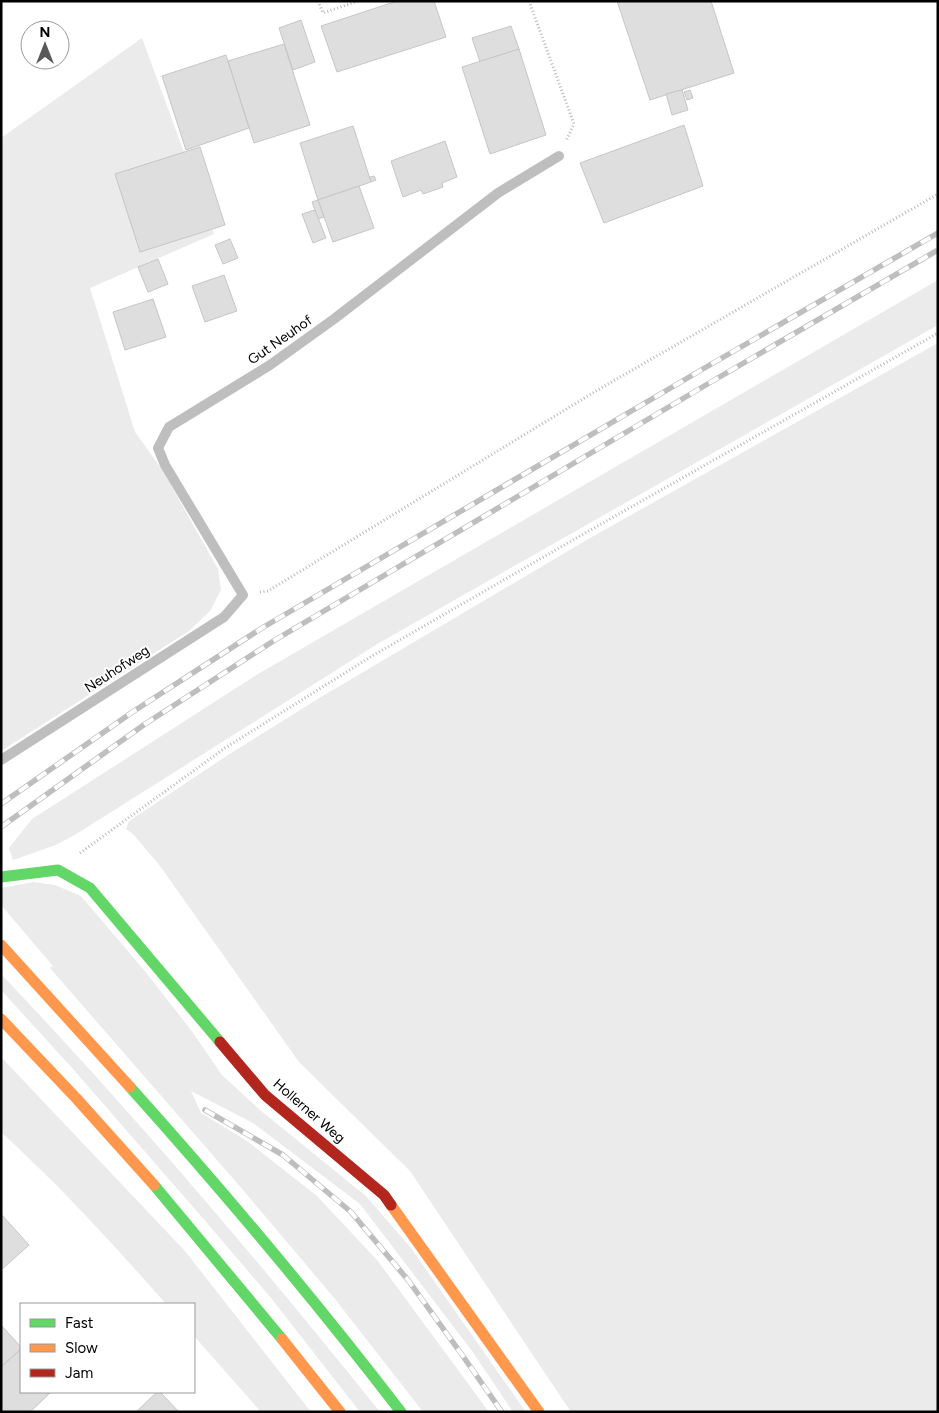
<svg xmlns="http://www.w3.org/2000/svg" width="939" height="1413" font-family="Figtree,sans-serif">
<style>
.green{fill:#ebebeb}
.building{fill:#dedede;stroke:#c6c6c6}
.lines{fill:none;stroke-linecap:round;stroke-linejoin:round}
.path{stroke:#b9b9b9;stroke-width:3;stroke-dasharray:1 2.5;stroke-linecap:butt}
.lane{stroke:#bebebe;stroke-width:10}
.fast{stroke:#63d668;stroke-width:11}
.slow{stroke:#ff974d;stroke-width:11}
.jam{stroke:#b3261e;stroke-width:11}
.rail-casing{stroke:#bebebe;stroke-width:5.5}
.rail{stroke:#fff;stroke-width:4;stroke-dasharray:11;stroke-linecap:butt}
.labels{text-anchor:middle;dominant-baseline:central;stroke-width:4;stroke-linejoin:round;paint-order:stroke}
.street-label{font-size:14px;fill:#000;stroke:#fff}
</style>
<rect width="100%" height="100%" fill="#fff"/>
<g class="green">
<path d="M142,38L214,234L90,288L135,432L163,471L218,569L221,590L210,611L189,631L1,751V138Z"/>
<path d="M938,280V325L379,643L78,833L56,845L13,860L9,848L32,819L258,674Z"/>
<path d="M938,343V1412H571L410,1171L299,1062L160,866L133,834L126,829L129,821L228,755L321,697L590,538Z"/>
<path d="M34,882L55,885L81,896L144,970L191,1030L222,1075L260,1110L366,1196L411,1248L526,1412H513L472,1351L360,1204L253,1123L191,1091L201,1113L247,1141L317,1196L377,1260L489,1412H423L335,1299L243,1190L50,968L53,966L1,905V888Z"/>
<path d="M1,974C134,1114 259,1261 380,1412H360L271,1298L207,1223L73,1069L1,990Z"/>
<path d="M1,1057L185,1251L311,1412H261L194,1336V1304H166C114,1245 59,1185 1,1132Z"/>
</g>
<g class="building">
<path d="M397,1H434L446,37L337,72L321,26Z"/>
<path d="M617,1H711L734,73L650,100Z"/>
<path d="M301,20L315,62L293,70L279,28Z"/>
<path d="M511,26L519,49L480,62L472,38Z"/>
<path d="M284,44L310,125L254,143L228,61Z"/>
<path d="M519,49L546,135L490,154L462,67Z"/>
<path d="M226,55L249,128L186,150L162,76Z"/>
<path d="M682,90L688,110L672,115L666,94Z"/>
<path d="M690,90L693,98L687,100L684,92Z"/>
<path d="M684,125L703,186L604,223L580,163Z"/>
<path d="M353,126L371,182L318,200L300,143Z"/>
<path d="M445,141L457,177L442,183L443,187L423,194L421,190L403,197L391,161Z"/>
<path d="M200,147L225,225L140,252L115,174Z"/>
<path d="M374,176L376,180L371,182L370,177Z"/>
<path d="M359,186L374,228L333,242L318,200Z"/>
<path d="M318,200L324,217L318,219L312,202Z"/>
<path d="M315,210L326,238L313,243L302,214Z"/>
<path d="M230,239L238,258L223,264L215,245Z"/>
<path d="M158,259L168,284L148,292L138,267Z"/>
<path d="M224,275L237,311L205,322L192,286Z"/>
<path d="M153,299L166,337L125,350L113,312Z"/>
<path d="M1,1214L29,1245L1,1270Z"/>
<path d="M1,1325L21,1347V1349L1,1367Z"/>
<path d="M21,1349V1392H51L30,1412H1V1367Z"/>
<path d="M157,1392H160L179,1412H136Z"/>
</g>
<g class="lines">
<g class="path">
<path d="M318,1L323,13L358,1"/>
<path d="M529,1L574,124L566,141"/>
<path d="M260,592L268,591L596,391L938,194"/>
<path d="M80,853L225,748L372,656L587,532L938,333"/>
</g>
<path class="lane" d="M1,760L224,617L243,595L165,465L158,448L169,427L270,365L334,319L498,193L559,156"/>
<g class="fast">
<path d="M1,877L58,870L90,888L220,1042"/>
<path d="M130,1087C224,1192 315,1300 401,1412"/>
<path d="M154,1185L282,1339"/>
</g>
<g class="slow">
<path d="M1,945L130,1087"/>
<path d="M1,1019L76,1098L154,1185"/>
<path d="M391,1205L539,1412"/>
<path d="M282,1339L340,1412"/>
</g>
<path class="jam" d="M220,1042L265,1095L384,1195L391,1205"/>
<defs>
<g id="rail">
<path d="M1,804L134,711L262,628L708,366L938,233"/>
<path d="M1,827L145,724L275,640L716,379L938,250"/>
<path d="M205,1110L283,1155L351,1212L408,1280L460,1352L502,1412"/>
</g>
</defs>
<use href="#rail" class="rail-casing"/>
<use href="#rail" class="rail"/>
</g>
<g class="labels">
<g class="street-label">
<text transform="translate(280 340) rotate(-35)">Gut Neuhof</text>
<text transform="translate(117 669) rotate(-33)">Neuhofweg</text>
<text transform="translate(309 1111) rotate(41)">Hollerner Weg</text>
</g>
</g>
<rect width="939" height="1413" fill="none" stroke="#000000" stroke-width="5"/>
<rect x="20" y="1303" width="175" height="90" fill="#ffffff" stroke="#999999"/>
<rect x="30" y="1319" width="25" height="8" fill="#63d668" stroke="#999999"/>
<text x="65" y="1328" font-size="15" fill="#000000">Fast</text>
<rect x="30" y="1344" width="25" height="8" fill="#ff974d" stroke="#999999"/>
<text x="65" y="1353" font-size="15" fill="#000000">Slow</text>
<rect x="30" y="1369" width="25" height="8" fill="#b3261e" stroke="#999999"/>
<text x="65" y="1378" font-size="15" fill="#000000">Jam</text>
<g transform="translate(45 45)"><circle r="24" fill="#ffffff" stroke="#999999"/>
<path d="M0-4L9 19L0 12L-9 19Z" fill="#595959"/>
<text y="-8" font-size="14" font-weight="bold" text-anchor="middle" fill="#000000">N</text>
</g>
</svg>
